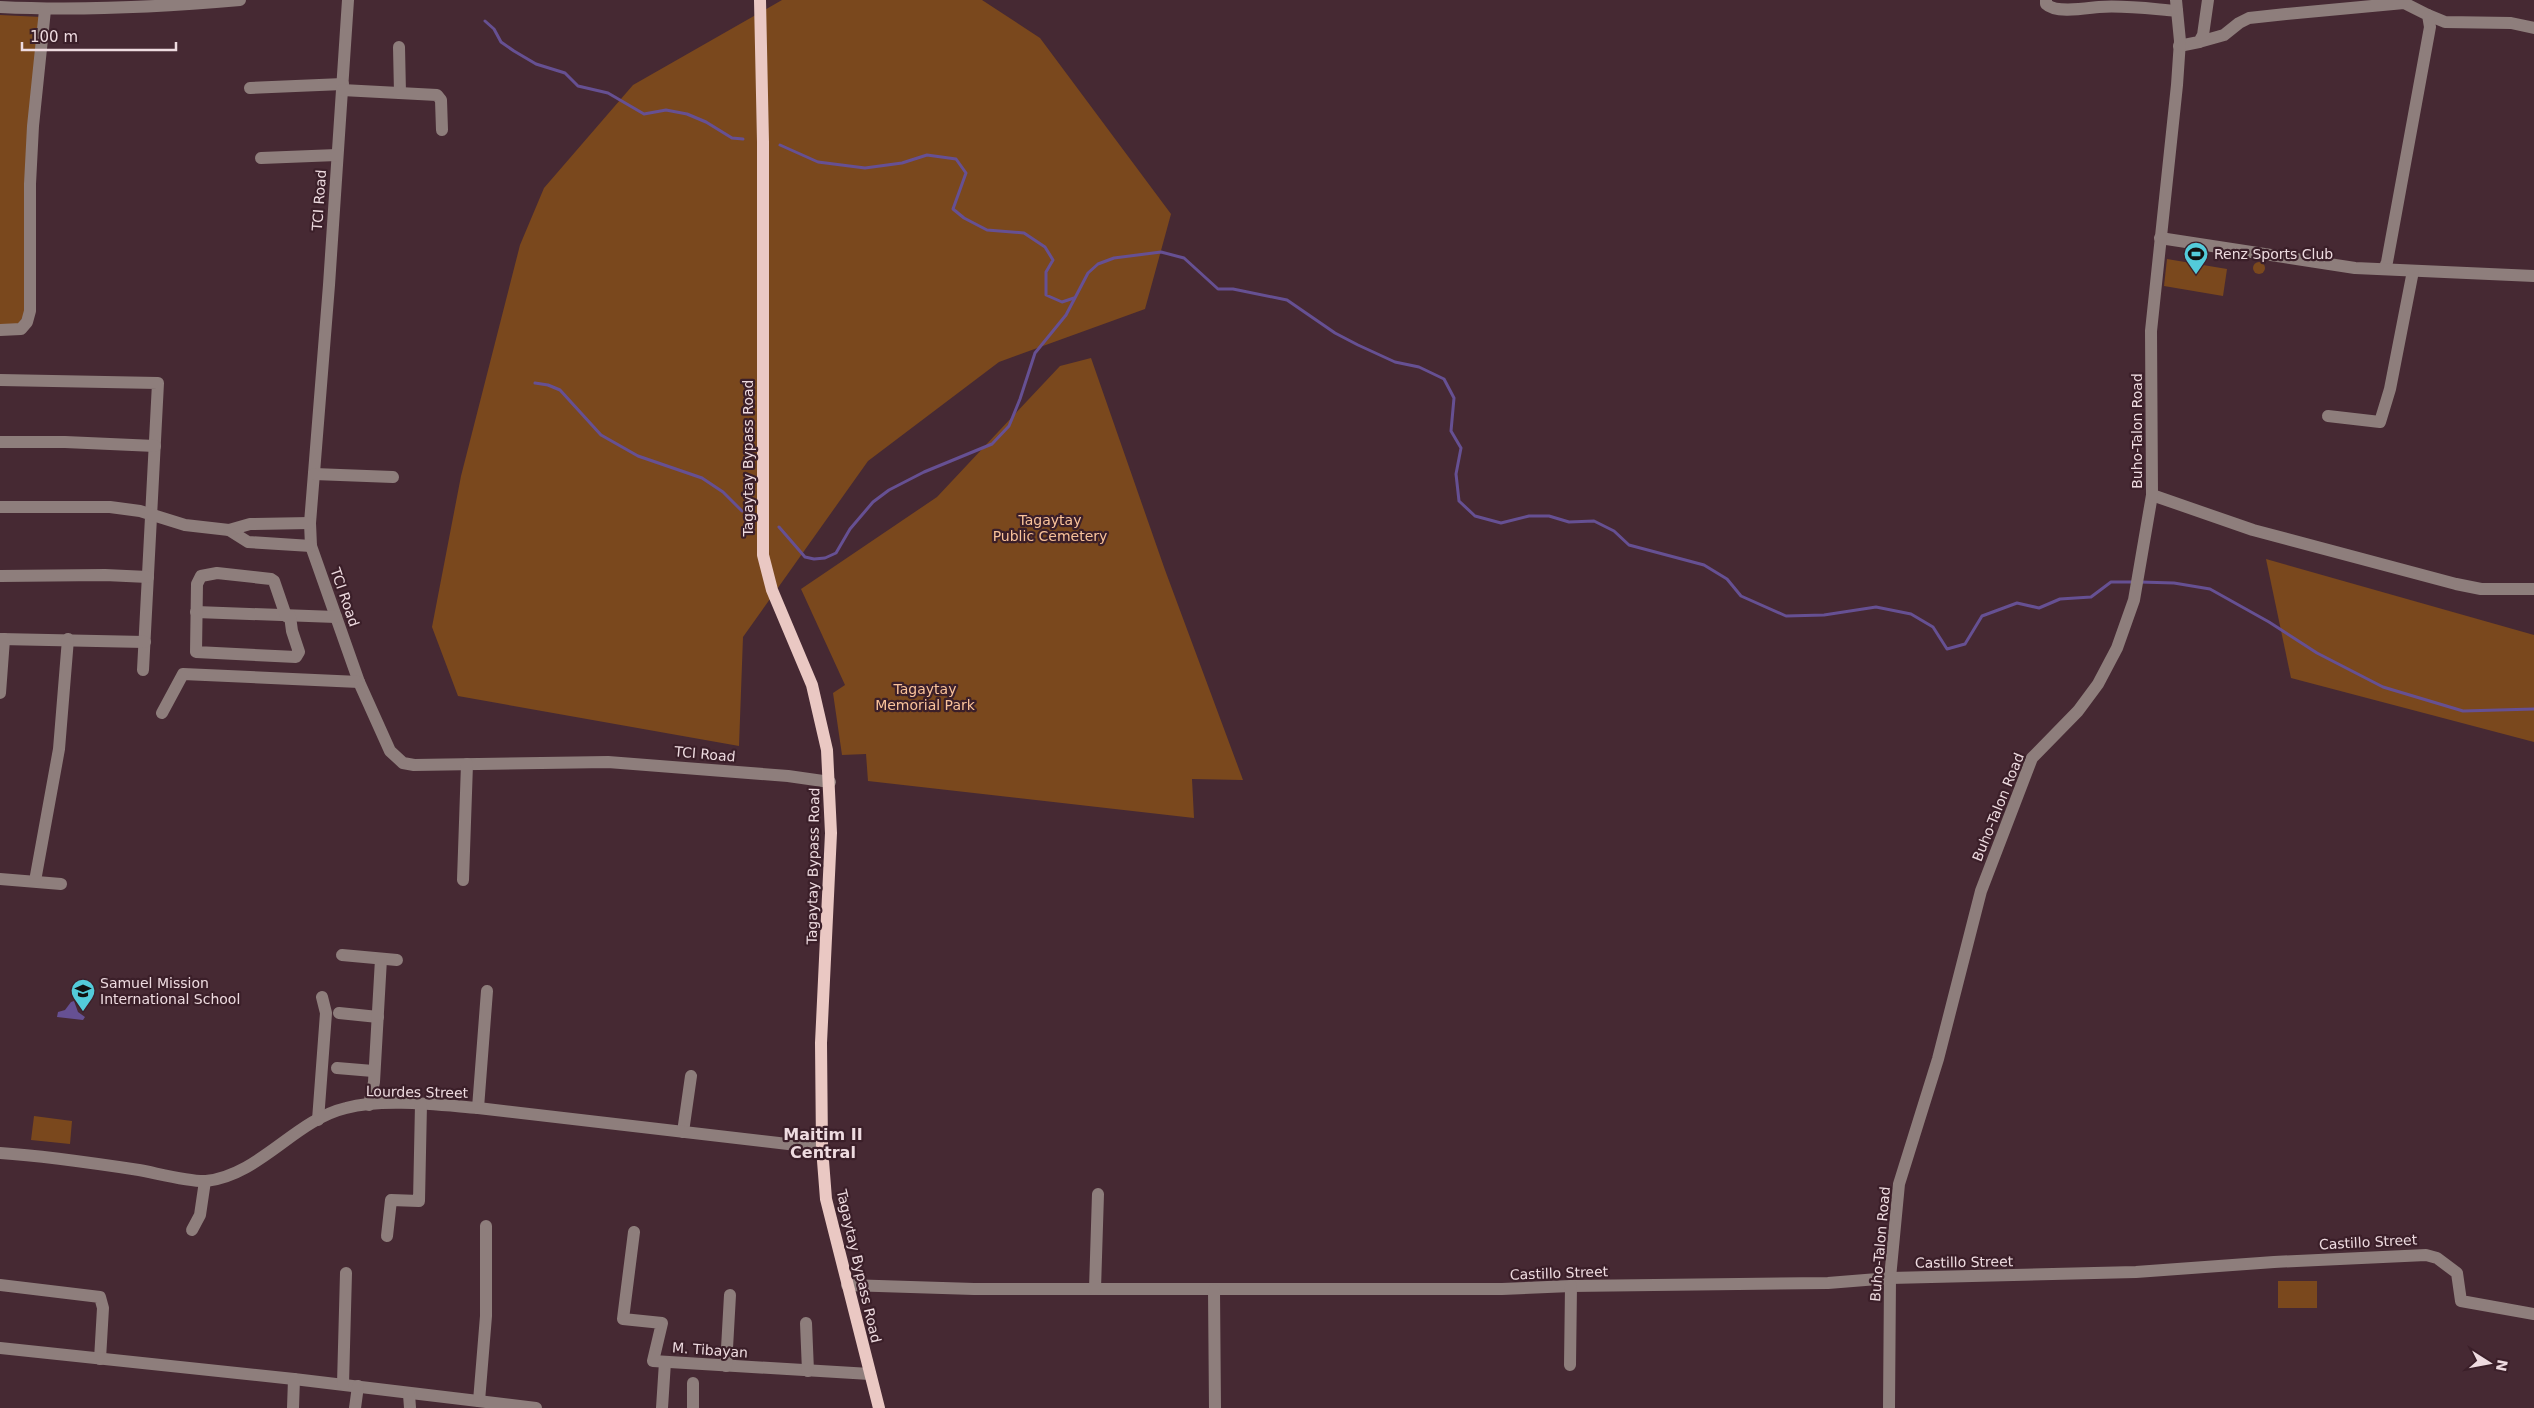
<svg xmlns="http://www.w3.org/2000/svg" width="2534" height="1408" font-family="'DejaVu Sans',sans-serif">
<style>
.green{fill:#7a481d}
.water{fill:#665093}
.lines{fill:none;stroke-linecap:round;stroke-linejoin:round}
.stream{stroke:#665093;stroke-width:3}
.minor{stroke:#8e7e7c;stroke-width:12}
.major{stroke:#eac8c3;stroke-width:12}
.labels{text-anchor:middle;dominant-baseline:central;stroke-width:4.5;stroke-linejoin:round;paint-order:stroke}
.street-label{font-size:14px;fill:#eedbe0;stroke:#3b1f29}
.poi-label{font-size:14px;fill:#eedbe0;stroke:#3b1f29;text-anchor:start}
.park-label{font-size:14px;fill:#fac39b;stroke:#3b1f29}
.quarter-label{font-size:16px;font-weight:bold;fill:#eedbe0;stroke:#3b1f29}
</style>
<rect width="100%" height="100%" fill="#462933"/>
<g class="green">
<path d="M782,0H982L1040,38L1171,214L1145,309L999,362L868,461L743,637L739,746L458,696L432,627L461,476L520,245L544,188L633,85Z"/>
<path d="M0,15L41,17L27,311L17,326H0Z"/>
<path d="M2167,259L2227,269L2223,296L2164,286Z"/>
<circle cx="2259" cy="268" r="6"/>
<path d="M1091,358L1165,570L1243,780L1192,779L1194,818L868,781L866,754L842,755L833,693L845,685L801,589L937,497L1060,366Z"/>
<path d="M2266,559L2534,635V742L2291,678Z"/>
<path d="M34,1116L72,1121L70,1144L31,1140Z"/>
<rect x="2278" y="1281" width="39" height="27"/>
</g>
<path class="water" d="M74,1001L78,1012L85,1017L83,1020L57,1017L58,1012L65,1010L71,1002Z"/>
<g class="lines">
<g class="stream">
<path d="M485,21L494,29L501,42L514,51L536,64L565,73L578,86L608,93L644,114L666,110L687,114L706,122L732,138L743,139"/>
<path d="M780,145L818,162L865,168L902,163L927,155L956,159L966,173L953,209L964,218L987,230L1024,233L1045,247L1053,260L1046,272V295L1062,302L1074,298"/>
<path d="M535,383L548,385L560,390L601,435L638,456L702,478L723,492L742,511"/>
<path d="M779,527L805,557L814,559L825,558L836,553L850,529L873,502L889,490L924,472L992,444L1009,426L1020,399L1035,353L1066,315L1088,273L1098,264L1114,258L1161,252L1184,258L1218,289H1233L1287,300L1335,333L1358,345L1395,362L1419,367L1444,379L1454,398L1451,431L1461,448L1456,474L1459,501L1475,516L1501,523L1529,516H1549L1569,522L1594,521L1614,531L1629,545L1704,565L1727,579L1741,596L1786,616L1824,615L1876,607L1911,614L1933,627L1947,649L1965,644L1982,616L2017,603L2039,608L2060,599L2091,597L2111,582H2133"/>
<path d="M2140,582L2174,583L2210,589L2269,622L2317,653L2383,687L2463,711L2534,709"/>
</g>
<g class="minor">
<path d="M348,0L329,285L310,523L311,546L359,682L390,751L403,763L414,765L608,762L788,776L830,782"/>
<path d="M2046,0V4C2056,14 2087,8 2099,7C2124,5 2152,9 2177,11"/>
<path d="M0,7C81,11 160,7 240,0"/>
<path d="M2428,15L2445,22L2511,23L2534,28"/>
<path d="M2199,42L2224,35L2239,23L2249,18L2286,14L2404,3L2428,15L2430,27L2387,262L2384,269"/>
<path d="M2179,46L2199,42L2203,35L2208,0"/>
<path d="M399,47L400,93"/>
<path d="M250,88L343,84"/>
<path d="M342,90L437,95L441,100L442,130"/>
<path d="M261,158L337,155"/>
<path d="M2160,238L2355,268L2534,276"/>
<path d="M0,330L21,329L27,322L30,311V184L33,126L45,10"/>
<path d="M0,380L158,383L143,670"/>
<path d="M2328,416L2380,422L2390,389L2413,271"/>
<path d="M0,442H65L155,446"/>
<path d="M314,474L393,477"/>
<path d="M2152,495L2253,530L2456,584L2481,589H2534"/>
<path d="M0,507H110L140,511L185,525L229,530L248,542L311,546"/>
<path d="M229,530L250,524L310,523"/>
<path d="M0,576L105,575L148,577"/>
<path d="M196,612L336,617"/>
<path d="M286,616L274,581L271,579L217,573L201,576L197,584L196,652L296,657L299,652L292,631L290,616"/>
<path d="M0,639L145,642"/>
<path d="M0,693L4,639"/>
<path d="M162,713L183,674L359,682"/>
<path d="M0,879L61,884"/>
<path d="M463,880L467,764"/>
<path d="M35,881L59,749L68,639"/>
<path d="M342,955L397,960"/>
<path d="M339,1013L378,1017"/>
<path d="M337,1068L373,1071"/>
<path d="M369,1105L374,1082L381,959"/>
<path d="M478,1108L487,991"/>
<path d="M318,1120L326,1013L322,997"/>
<path d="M683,1132L691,1076"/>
<path d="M0,1153C46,1156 93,1163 139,1170C156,1173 190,1182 206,1181C260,1175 295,1120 346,1108C384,1098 439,1105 478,1108L822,1148"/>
<path d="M192,1230L200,1215L205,1181"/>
<path d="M634,1232L623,1319L662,1323L653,1361L870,1374"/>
<path d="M387,1236L391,1200L419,1201L421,1104"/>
<path d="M0,1285L100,1297L103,1308L100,1359"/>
<path d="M847,1285L974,1289H1502L1571,1286L1828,1283L1890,1278L2136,1272L2274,1262L2426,1255L2437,1258L2457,1273L2461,1301L2534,1314"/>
<path d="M1095,1289L1098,1194"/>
<path d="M1214,1290L1215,1408"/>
<path d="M806,1323L808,1371"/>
<path d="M0,1348L294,1379L536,1408"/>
<path d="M1570,1365L1571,1286"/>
<path d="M726,1366L730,1295"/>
<path d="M343,1384L346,1273"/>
<path d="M409,1394L410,1408"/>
<path d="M479,1401L486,1316V1226"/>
<path d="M293,1408L294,1379"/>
<path d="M355,1408L358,1386"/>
<path d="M662,1408L665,1362"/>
<path d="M693,1408V1383"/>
<path d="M1889,1408L1890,1278L1899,1184L1938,1059L1981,891L2032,758L2078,711L2098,684L2117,648L2134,600L2152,495L2151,331L2177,85L2180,41L2176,0"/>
</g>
<path class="major" d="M760,0L763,142V555L772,590L812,685L827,750L831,833L821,1043L822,1148L826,1199L879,1408"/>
</g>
<defs>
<symbol id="stadium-pin" viewBox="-11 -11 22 30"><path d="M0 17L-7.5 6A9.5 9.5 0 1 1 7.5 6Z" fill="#53cbda" stroke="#3b1f29"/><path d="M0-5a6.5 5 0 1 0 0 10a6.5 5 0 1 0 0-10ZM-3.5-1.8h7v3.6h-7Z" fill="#111"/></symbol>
<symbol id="school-pin" viewBox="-11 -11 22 30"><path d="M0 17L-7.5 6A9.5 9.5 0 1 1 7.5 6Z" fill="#53cbda" stroke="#3b1f29"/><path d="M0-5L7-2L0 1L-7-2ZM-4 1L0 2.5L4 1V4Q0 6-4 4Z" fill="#111"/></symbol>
</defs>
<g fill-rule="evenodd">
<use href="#stadium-pin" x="2182" y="240" width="28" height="38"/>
<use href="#school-pin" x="69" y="977" width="28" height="38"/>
</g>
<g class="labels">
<g class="street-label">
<text transform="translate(319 200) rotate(-86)">TCI Road</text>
<text transform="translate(2137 431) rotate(-90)">Buho-Talon Road</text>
<text transform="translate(748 458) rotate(-90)">Tagaytay Bypass Road</text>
<text transform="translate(345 597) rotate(71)">TCI Road</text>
<text transform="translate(705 754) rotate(5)">TCI Road</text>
<text transform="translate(1998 807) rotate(-68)">Buho-Talon Road</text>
<text transform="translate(813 866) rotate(-89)">Tagaytay Bypass Road</text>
<text transform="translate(417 1092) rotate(1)">Lourdes Street</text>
<text transform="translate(2368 1242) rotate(-3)">Castillo Street</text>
<text transform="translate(1880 1244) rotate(-85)">Buho-Talon Road</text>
<text transform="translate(1964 1262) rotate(-1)">Castillo Street</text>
<text transform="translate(859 1266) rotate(77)">Tagaytay Bypass Road</text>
<text transform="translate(1559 1273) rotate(-2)">Castillo Street</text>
<text transform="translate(710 1350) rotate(4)">M. Tibayan</text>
</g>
<g class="poi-label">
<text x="2214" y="254">Renz Sports Club</text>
<text x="100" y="983">Samuel Mission<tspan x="100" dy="16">International School</tspan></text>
</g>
<g class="park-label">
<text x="1050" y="520">Tagaytay<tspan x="1050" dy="16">Public Cemetery</tspan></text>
<text x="925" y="689">Tagaytay<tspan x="925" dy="16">Memorial Park</tspan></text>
</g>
<g class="quarter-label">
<text x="823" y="1134">Maitim II<tspan x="823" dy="18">Central</tspan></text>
</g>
</g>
<g transform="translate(2489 1363) rotate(101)" stroke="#3b1f29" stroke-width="4" paint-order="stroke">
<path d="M0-4L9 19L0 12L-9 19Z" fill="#eedbe0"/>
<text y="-8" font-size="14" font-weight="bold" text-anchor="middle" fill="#eedbe0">N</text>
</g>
<path d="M22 42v8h154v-8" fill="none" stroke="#eedbe0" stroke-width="2.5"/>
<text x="30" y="42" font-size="15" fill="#eedbe0" stroke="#3b1f29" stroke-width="4" paint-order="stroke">100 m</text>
</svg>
